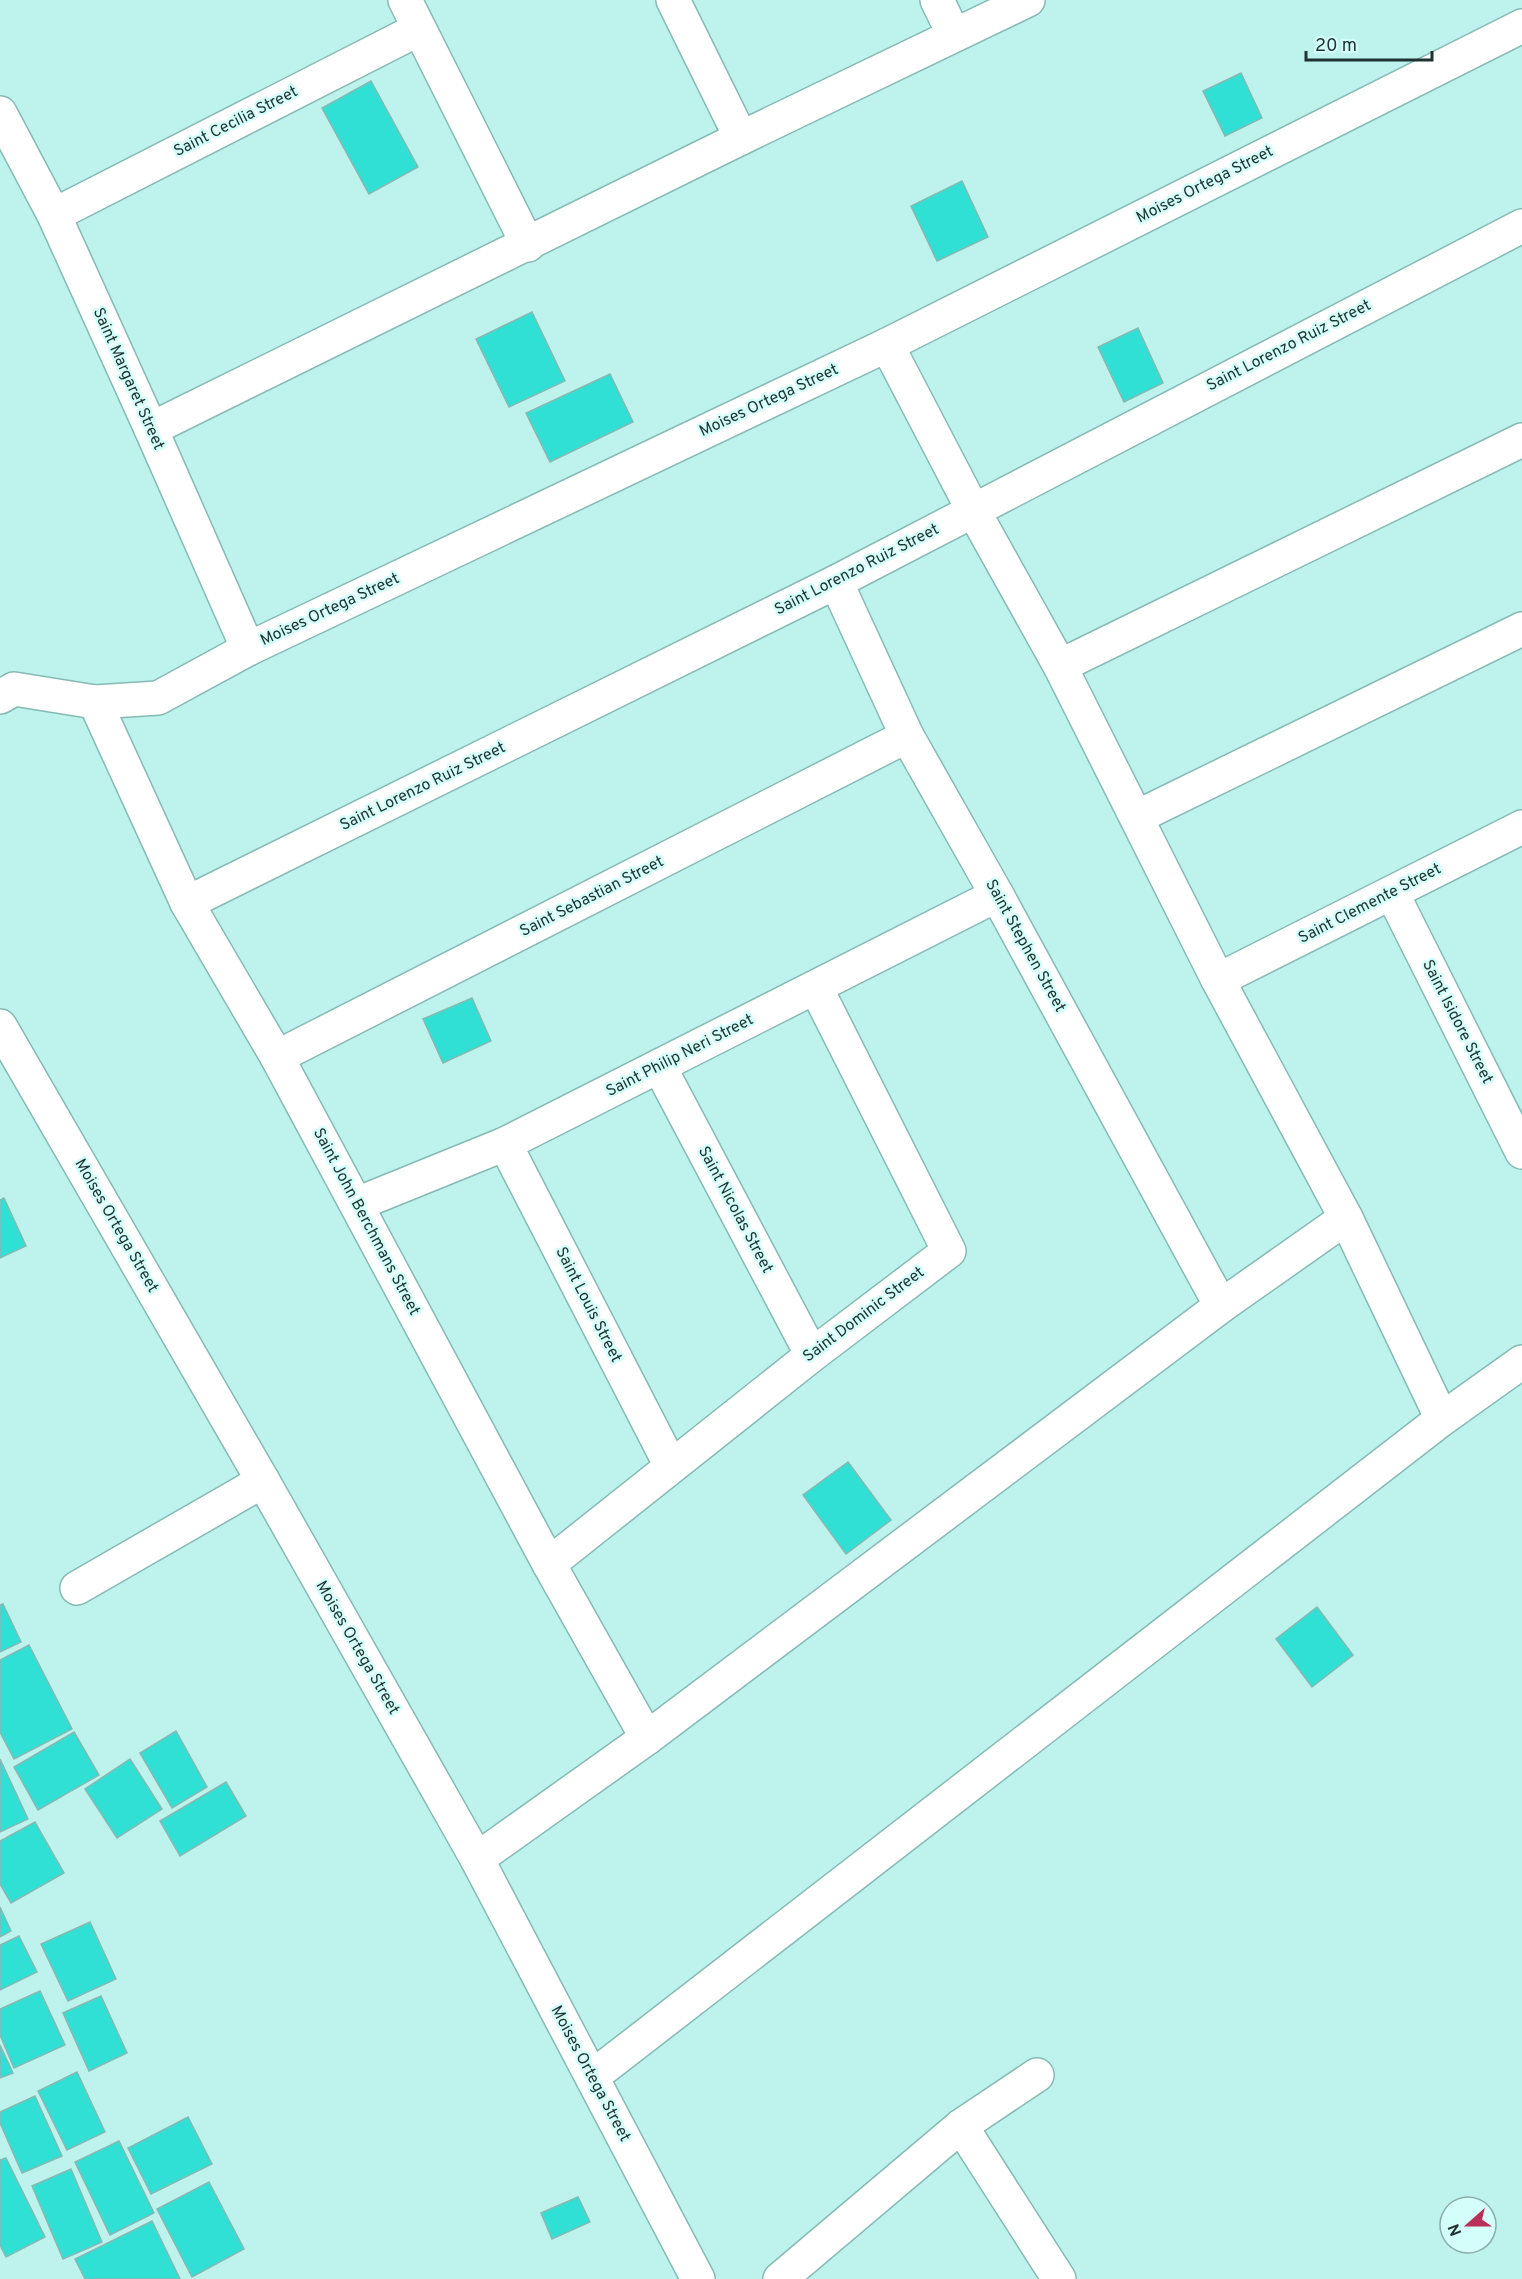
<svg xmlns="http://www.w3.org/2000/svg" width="1522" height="2279" font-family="Overpass,sans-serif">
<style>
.building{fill:#31e0d4;stroke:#85b9b3;stroke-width:1.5}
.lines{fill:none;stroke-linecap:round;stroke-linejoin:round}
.minor-casing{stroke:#86bab4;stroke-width:36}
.minor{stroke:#fff;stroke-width:33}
.labels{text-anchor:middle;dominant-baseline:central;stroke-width:5;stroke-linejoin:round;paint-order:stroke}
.street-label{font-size:16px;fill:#1e3331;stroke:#d4fef9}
</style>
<rect width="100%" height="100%" fill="#bef3ed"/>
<g class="building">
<path d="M1241,73L1262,118L1225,136L1203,91Z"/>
<path d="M371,81L418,167L369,194L322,108Z"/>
<path d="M962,181L988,237L937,261L911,206Z"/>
<path d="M532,312L565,381L509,407L476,339Z"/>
<path d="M1138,328L1163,383L1124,402L1098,347Z"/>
<path d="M610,374L633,422L550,462L526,413Z"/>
<path d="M472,998L491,1041L443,1063L423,1019Z"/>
<path d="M4,1198L26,1246L0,1258V1200Z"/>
<path d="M848,1462L891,1520L846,1554L803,1495Z"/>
<path d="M3,1604L21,1642L0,1652V1605Z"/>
<path d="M1317,1607L1353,1655L1312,1687L1276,1639Z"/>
<path d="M29,1645L72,1729L14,1759L0,1732V1660Z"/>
<path d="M176,1731L207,1787L172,1808L140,1753Z"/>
<path d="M74,1732L99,1775L38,1810L14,1767Z"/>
<path d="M0,1759L28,1819L0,1832Z"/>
<path d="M130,1759L162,1809L117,1838L85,1789Z"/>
<path d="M226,1782L246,1816L180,1856L160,1821Z"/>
<path d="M35,1822L64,1873L11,1903L0,1884V1841Z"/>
<path d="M0,1907L11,1931L0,1937Z"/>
<path d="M90,1922L116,1979L68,2001L41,1944Z"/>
<path d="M19,1936L37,1972L0,1990V1945Z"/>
<path d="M40,1991L65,2045L14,2068L0,2035V2009Z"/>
<path d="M101,1996L127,2053L89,2071L63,2013Z"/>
<path d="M0,2045L13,2073L0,2078Z"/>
<path d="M77,2072L105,2132L67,2150L38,2091Z"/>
<path d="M35,2096L62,2156L22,2173L0,2123V2112Z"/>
<path d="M188,2117L212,2164L151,2194L128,2148Z"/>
<path d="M119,2141L154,2213L110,2235L75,2162Z"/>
<path d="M6,2158L45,2237L6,2257L0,2245V2160Z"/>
<path d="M71,2169L102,2242L63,2259L32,2186Z"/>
<path d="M209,2182L244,2249L192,2277L157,2209Z"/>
<path d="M578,2197L590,2222L552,2239L541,2213Z"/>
<path d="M152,2221L180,2279H85L75,2259Z"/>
</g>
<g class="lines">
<defs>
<g id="minor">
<path d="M405,0L528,245"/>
<path d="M673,0L741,138"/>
<path d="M937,0L954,35"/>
<path d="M0,113L54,215L151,429L248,649"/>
<path d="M54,215L419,29"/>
<path d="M887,345L973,510L1060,666L1218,980L1346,1218L1442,1419"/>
<path d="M151,429L741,138L1028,0"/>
<path d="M836,582L907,736L997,895L1221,1306"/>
<path d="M1060,666L1522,440"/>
<path d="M0,697L14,689L95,702L158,698L248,649L887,345L1522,26"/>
<path d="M95,702L187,903L277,1057L549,1564L647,1738"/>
<path d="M1137,817L1522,629"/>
<path d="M1392,893L1522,1152"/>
<path d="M187,903L836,582L1522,226"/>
<path d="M1218,980L1522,827"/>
<path d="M0,1026L263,1481L477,1859L698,2279"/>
<path d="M277,1057L907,736"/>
<path d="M659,1066L812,1355"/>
<path d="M505,1144L671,1466"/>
<path d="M357,1204L505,1144L997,895"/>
<path d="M549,1564L812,1355L949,1251L816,988"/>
<path d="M77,1588L263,1481"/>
<path d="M477,1859L647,1738L1221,1306L1346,1218"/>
<path d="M592,2077L1442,1419L1522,1362"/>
<path d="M961,2126L1059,2279"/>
<path d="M780,2279L961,2126L1037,2075"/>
</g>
</defs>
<use href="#minor" class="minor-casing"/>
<use href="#minor" class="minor"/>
</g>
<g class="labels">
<g class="street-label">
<text transform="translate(236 122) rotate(-27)">Saint Cecilia Street</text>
<text transform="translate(1205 185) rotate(-27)">Moises Ortega Street</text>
<text transform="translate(1289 346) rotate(-27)">Saint Lorenzo Ruiz Street</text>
<text transform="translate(128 379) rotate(66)">Saint Margaret Street</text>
<text transform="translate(769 401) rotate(-25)">Moises Ortega Street</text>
<text transform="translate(857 570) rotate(-27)">Saint Lorenzo Ruiz Street</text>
<text transform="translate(330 610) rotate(-25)">Moises Ortega Street</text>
<text transform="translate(423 787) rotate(-26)">Saint Lorenzo Ruiz Street</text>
<text transform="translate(592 897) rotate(-27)">Saint Sebastian Street</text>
<text transform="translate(1370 904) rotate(-27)">Saint Clemente Street</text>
<text transform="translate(1025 946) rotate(61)">Saint Stephen Street</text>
<text transform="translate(1457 1022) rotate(63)">Saint Isidore Street</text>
<text transform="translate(680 1056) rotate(-27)">Saint Philip Neri Street</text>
<text transform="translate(735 1210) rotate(62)">Saint Nicolas Street</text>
<text transform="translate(366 1222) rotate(62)">Saint John Berchmans Street</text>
<text transform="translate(116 1226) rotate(60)">Moises Ortega Street</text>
<text transform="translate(588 1305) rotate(63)">Saint Louis Street</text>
<text transform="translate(864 1315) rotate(-37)">Saint Dominic Street</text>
<text transform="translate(357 1648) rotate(60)">Moises Ortega Street</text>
<text transform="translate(590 2074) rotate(62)">Moises Ortega Street</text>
</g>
</g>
<g transform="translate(1468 2225) rotate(249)"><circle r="28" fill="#d4fef9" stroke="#8bada9" stroke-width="1.5"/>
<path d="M0-4.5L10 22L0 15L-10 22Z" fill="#bc2e5a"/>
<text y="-9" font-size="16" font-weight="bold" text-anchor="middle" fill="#1e3331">N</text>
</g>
<path d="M1306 51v9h126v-9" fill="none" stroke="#1e3331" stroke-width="3"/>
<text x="1315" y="51" font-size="18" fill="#1e3331" stroke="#d4fef9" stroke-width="4.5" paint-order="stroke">20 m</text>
</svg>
